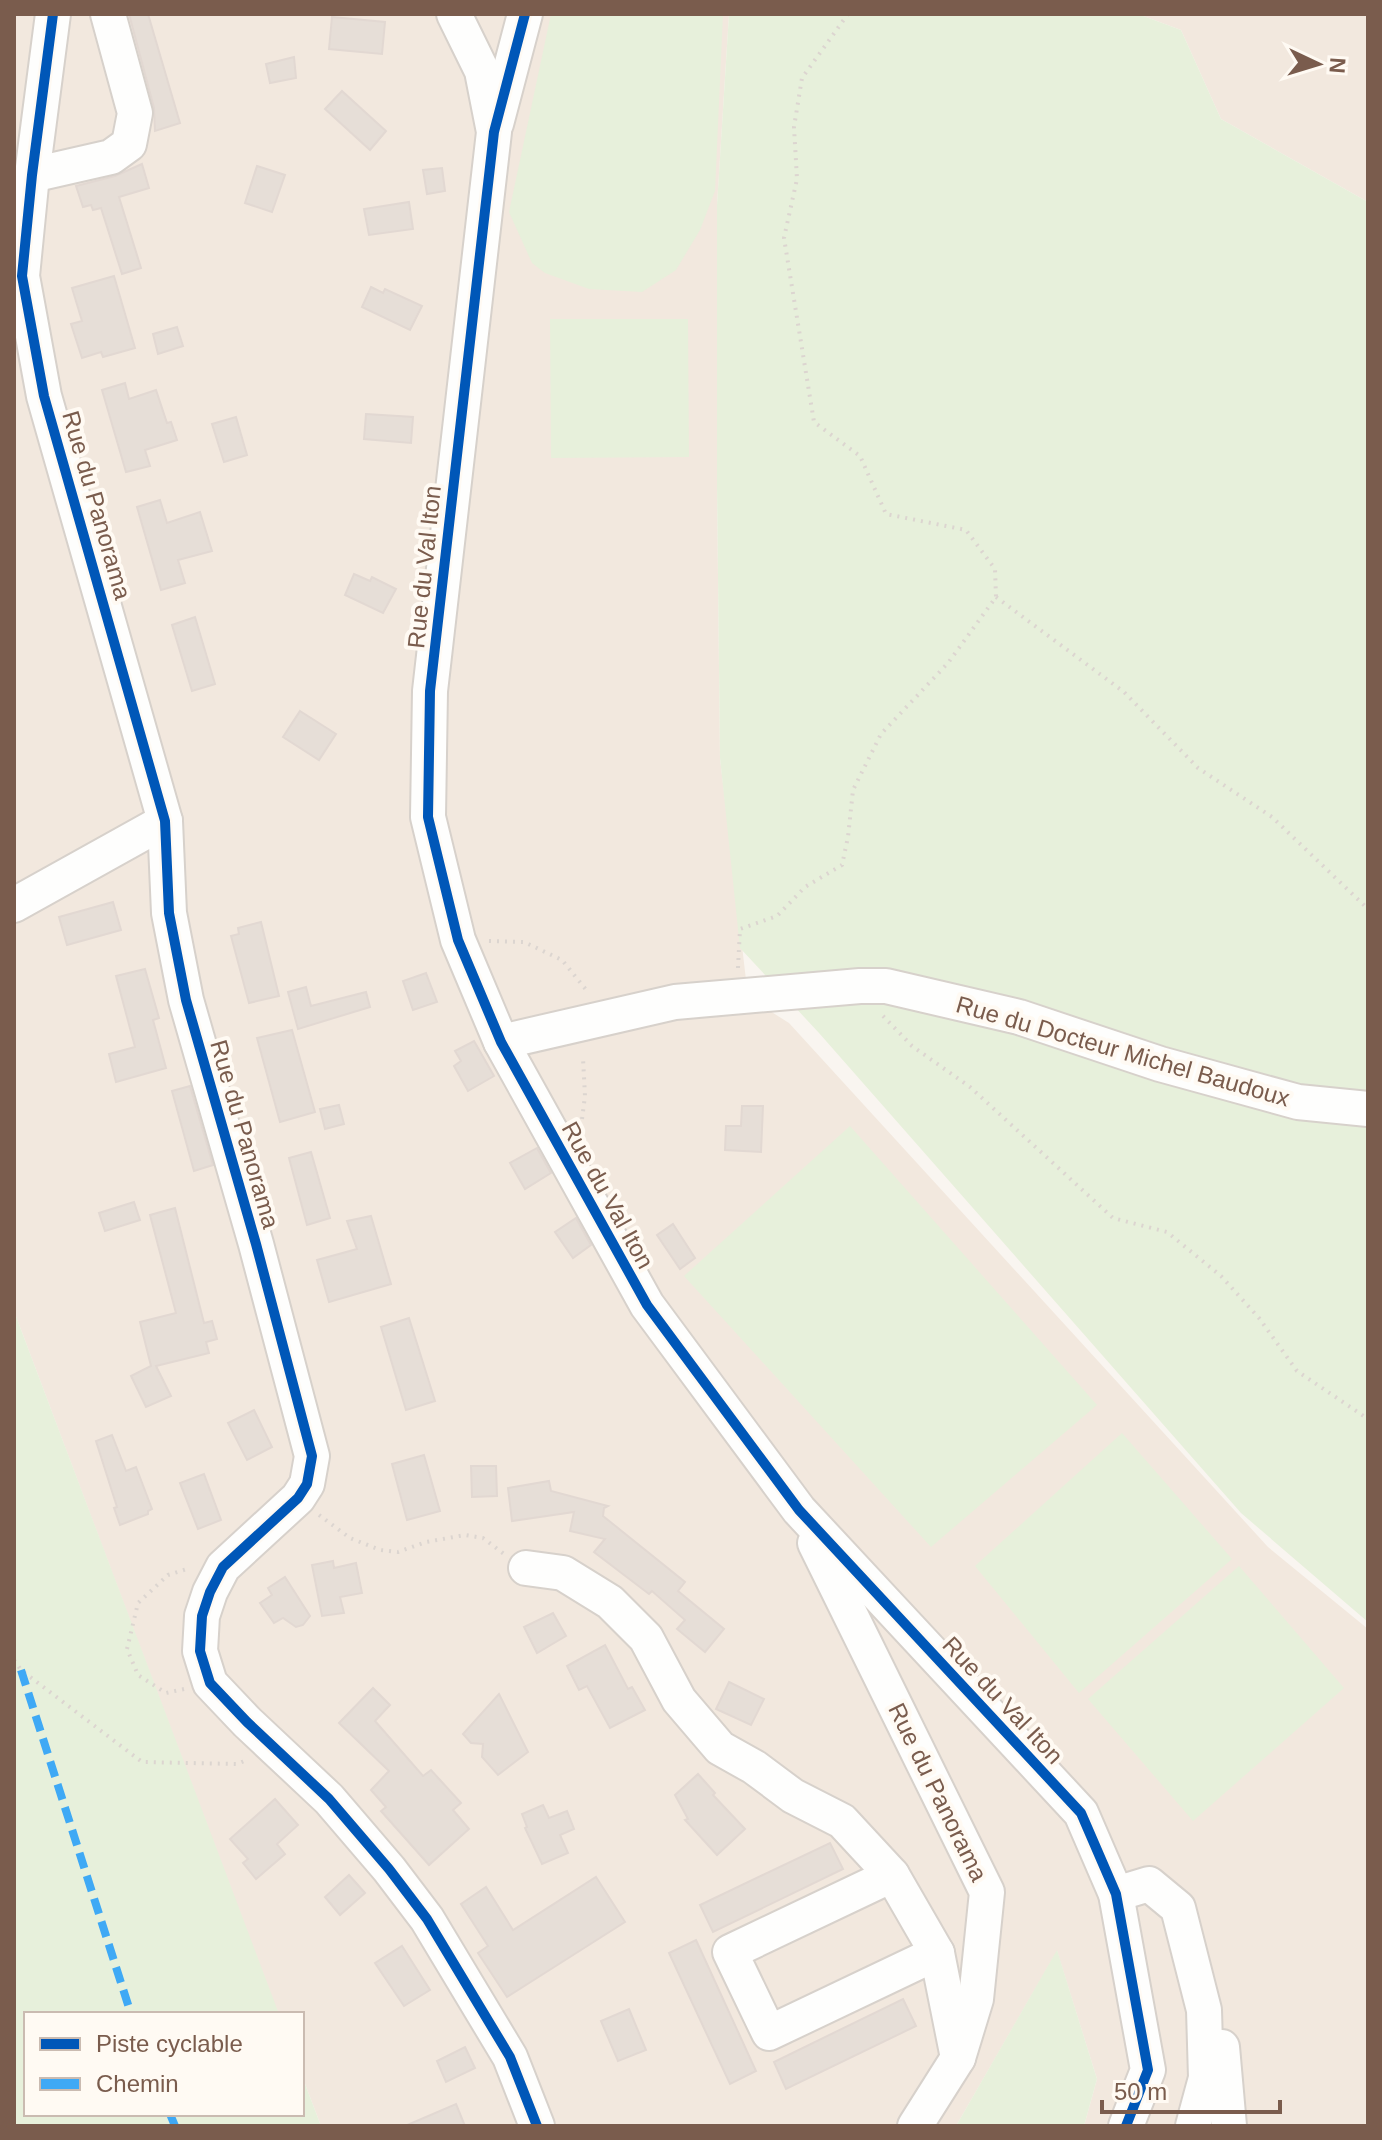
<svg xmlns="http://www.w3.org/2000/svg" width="1382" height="2140" font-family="Arial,sans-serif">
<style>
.residential{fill:#f2e8de}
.green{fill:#e7f0db}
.building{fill:#e6ded7;stroke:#e2d8d2;stroke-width:2}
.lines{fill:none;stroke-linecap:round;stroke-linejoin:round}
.minor-casing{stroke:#d7d1cb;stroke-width:38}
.path{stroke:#dcd5d0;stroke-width:4;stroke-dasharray:2 6;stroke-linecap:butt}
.minor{stroke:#fefefd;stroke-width:34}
.quiet{stroke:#3fa9f5;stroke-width:8;stroke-dasharray:16 8;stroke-linecap:butt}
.cycleway-casing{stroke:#fffaf3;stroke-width:15}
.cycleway{stroke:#0057b8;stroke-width:10}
.labels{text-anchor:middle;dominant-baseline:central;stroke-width:8;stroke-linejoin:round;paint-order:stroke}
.street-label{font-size:24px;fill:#7a5c4d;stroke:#fffaf3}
</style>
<rect width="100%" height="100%" fill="#f9f5f0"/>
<g class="residential">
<path d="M14,14H729L717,205V486L720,758L748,997L789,1023L1268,1547L1368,1629V2126H1084L1097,2079L1057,1951L956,2126H321L302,2076V2014H278L14,1311Z"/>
<path d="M1138,14H1368V202L1221,119L1181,30Z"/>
</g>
<g class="green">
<path d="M551,14H723L715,191L700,230L676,270L642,292L589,289L545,273L532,263L509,212Z"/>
<path d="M729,14H1138L1181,30L1221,119L1368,202V1622L1241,1513L819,1033L740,948L720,758L717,486V205Z"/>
<path d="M550,319H688L689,457L551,458Z"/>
<path d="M850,1126L1097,1405L931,1547L684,1276Z"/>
<path d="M14,1311L279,2014H26V2114H302V2076L321,2126H14Z"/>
<path d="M1122,1433L1232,1559L1079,1693L975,1566Z"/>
<path d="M1239,1566L1344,1688L1193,1821L1088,1699Z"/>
<path d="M1057,1950L1097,2079L1084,2126H956Z"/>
</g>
<g class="building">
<path d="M129,14H148L180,123L155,131L154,108Z"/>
<path d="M332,17L385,22L382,54L329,49Z"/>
<path d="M294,57L296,78L270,83L266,64Z"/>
<path d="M342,91L386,131L370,150L325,109Z"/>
<path d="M142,164L149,188L119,197L141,268L122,274L101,208L93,210L91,205L83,207L76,186L115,176Z"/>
<path d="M257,166L285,175L272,212L245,203Z"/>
<path d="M442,168L445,191L427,194L423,170Z"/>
<path d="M409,202L413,229L369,235L364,209Z"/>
<path d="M114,276L135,348L103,357L101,352L82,358L71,324L82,321L72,288Z"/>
<path d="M371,287L383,293L385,289L422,306L410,330L362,307Z"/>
<path d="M177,327L183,346L158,354L153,334Z"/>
<path d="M125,383L129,399L156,390L167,423L171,422L177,440L145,450L150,466L126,472L102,390Z"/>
<path d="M366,414L413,417L411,443L364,439Z"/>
<path d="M236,417L247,455L224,462L212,424Z"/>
<path d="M160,500L167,523L200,512L212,551L178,560L185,583L161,590L137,507Z"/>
<path d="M354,574L370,581L372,577L396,589L383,613L345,595Z"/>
<path d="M195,617L215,684L192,691L172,625Z"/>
<path d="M300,711L336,734L319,760L283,737Z"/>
<path d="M113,902L121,930L67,945L59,917Z"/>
<path d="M261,922L279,996L249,1003L231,936L239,934L238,928Z"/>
<path d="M145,969L159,1018L153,1020L166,1068L116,1082L109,1054L135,1047L116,976Z"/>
<path d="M426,973L437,1002L413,1010L403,981Z"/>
<path d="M306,987L311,1006L366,992L370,1007L298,1029L288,992Z"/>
<path d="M292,1030L315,1112L280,1122L257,1038Z"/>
<path d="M474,1041L494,1076L468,1091L454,1066L461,1061L455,1051Z"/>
<path d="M190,1086L213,1165L194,1171L172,1091Z"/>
<path d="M339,1105L344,1124L325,1129L320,1109Z"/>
<path d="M742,1106H763L761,1152L725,1150L726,1126H741Z"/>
<path d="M537,1148L551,1173L525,1189L510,1163Z"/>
<path d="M311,1152L330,1218L307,1225L289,1158Z"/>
<path d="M134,1202L140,1220L105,1231L99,1213Z"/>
<path d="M175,1208L204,1323L212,1321L217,1339L206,1342L209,1353L156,1366L171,1396L146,1407L131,1376L151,1366L140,1322L176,1313L150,1215Z"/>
<path d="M371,1216L391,1284L329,1302L317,1260L357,1249L347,1221Z"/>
<path d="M576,1218L591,1245L573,1258L555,1232Z"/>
<path d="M673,1224L695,1258L680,1269L657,1235Z"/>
<path d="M409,1318L435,1401L406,1410L381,1327Z"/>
<path d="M254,1410L272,1447L247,1460L228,1423Z"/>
<path d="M112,1435L126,1471L136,1467L152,1509L148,1511V1514L120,1525L114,1508L117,1507L96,1441Z"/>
<path d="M424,1455L440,1511L407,1520L392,1464Z"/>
<path d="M471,1466H496L497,1496L472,1497Z"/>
<path d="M204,1474L221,1520L198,1529L180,1483Z"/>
<path d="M549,1481L551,1491L608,1506L604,1508L603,1516L685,1582L678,1591L724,1629L705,1652L677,1629L685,1620L652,1591L649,1594L594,1552L605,1539L570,1531L574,1512L512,1521L508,1488Z"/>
<path d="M333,1561L334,1568L356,1563L362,1593L340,1597L344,1613L322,1616L312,1565Z"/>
<path d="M285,1577L310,1616L303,1625L296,1627L283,1618L274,1623L260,1603L272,1595L268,1588Z"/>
<path d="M553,1613L566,1636L537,1653L524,1627Z"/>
<path d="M605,1645L628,1689L632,1687L645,1710L610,1728L587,1686L579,1690L567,1666Z"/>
<path d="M729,1682L764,1699L751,1725L716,1709Z"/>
<path d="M373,1688L390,1705L375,1721L423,1776L431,1770L461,1803L453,1810L469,1829L429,1865L381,1811L386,1807L371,1790L389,1771L339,1723Z"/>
<path d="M499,1694L528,1752L498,1775L482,1757L483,1744L471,1743L463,1734Z"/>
<path d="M698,1774L715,1793L713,1795L745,1829L717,1855L685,1820L688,1819L675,1795Z"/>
<path d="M275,1799L298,1825L277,1844L285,1854L256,1879L243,1863L248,1859L230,1839Z"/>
<path d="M543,1805L549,1818L567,1811L574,1829L560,1835L568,1853L542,1864L525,1828L527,1827L522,1814Z"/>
<path d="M830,1843L843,1869L713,1932L700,1905Z"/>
<path d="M349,1875L365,1893L340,1915L325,1897Z"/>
<path d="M596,1877L625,1922L507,1997L478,1953L488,1946L461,1904L486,1887L513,1930Z"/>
<path d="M696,1940L756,2071L730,2084L669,1953Z"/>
<path d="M402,1946L430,1990L404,2006L375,1963Z"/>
<path d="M903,1999L916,2026L786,2089L774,2062Z"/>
<path d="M629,2009L646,2050L618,2061L601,2021Z"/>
<path d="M465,2047L475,2068L446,2082L437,2061Z"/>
<path d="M456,2104L465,2126H405Z"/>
</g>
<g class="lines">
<defs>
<g id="minor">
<path d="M53,14L32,175L22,276L44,396L165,821L169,913L186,1000L256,1244L312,1456L307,1484L298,1498L223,1567L210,1592L202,1616L200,1651L210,1683L247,1722L329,1799L389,1869L427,1919L510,2057L537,2126"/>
<path d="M454,14L482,71L494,132L430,691L428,817L458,940L501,1042L647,1305L799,1510L1081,1813L1116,1894L1148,2070L1126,2126"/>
<path d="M496,124L525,14"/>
<path d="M32,175L111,157L129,144L135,113L108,14"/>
<path d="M14,905L165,821"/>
<path d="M501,1042L675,1002L860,986H886L1019,1017L1160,1064L1298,1102L1368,1109"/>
<path d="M815,1543L987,1892L976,1999L958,2058L915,2126"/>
<path d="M526,1568L563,1573L610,1602L646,1638L679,1700L720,1748L754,1767L793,1796L842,1821L892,1875L937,1953L958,2058"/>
<path d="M892,1875L730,1952L769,2033L937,1953"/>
<path d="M1116,1894L1149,1884L1178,1908L1204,2010L1206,2078L1193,2126"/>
<path d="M1222,2047L1229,2126"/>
</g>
</defs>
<use href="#minor" class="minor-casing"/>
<g class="path">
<path d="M996,597L1124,692L1198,768L1272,817L1368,909"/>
<path d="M489,941L524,942L562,960L588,992"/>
<path d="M738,968L740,929L777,916L805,887L842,865L848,837L853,790L881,734L948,663L996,597L995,569L966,530L886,514L860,456L814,422L784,238L797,179L794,127L802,78L848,14"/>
<path d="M883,1016L912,1046L970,1087L1113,1218L1167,1232L1221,1276L1259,1318L1297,1371L1368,1419"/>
<path d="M581,1127L585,1096L583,1058"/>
<path d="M319,1515L350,1538L380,1550L398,1552L426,1542L465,1535L483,1538L504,1554"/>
<path d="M14,1660L21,1670L142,1762L237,1764L247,1760"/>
<path d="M184,1689L166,1693L138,1675L127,1649L138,1603L168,1575L190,1568"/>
</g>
<use href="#minor" class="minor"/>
<g class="quiet">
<path d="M21,1670L131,2014"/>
<path d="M170,2114L175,2126"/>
</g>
<defs>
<g id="cycleway">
<path d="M53,14L32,175L22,276L44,396L165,821L169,913L186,1000L256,1244L312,1456L307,1484L298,1498L223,1567L210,1592L202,1616L200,1651L210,1683L247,1722L329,1799L389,1869L427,1919L510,2057L537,2126"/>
<path d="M525,14L494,132L430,691L428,817L458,940L501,1042L647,1305L799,1510L1081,1813L1116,1894L1148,2070L1126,2126"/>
</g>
</defs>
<use href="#cycleway" class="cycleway-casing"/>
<use href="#cycleway" class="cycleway"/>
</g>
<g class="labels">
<g class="street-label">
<text transform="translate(97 505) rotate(74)">Rue du Panorama</text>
<text transform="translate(424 567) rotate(-84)">Rue du Val Iton</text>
<text transform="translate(1123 1051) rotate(16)">Rue du Docteur Michel Baudoux</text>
<text transform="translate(245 1134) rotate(74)">Rue du Panorama</text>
<text transform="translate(608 1195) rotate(61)">Rue du Val Iton</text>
<text transform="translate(1003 1700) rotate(47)">Rue du Val Iton</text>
<text transform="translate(938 1792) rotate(64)">Rue du Panorama</text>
</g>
</g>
<rect width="1382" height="2140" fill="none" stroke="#7a5c4d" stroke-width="32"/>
<rect x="24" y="2012" width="280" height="104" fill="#fffaf3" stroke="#cabbb1" stroke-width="2"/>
<rect x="40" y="2038" width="40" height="12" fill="#0057b8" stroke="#cabbb1" stroke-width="2"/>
<text x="96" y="2052" font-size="24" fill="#7a5c4d">Piste cyclable</text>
<rect x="40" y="2078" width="40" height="12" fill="#3fa9f5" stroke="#cabbb1" stroke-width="2"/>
<text x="96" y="2092" font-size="24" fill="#7a5c4d">Chemin</text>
<g transform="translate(1318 64) rotate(94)" stroke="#fffaf3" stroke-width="6" paint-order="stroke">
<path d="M0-6L14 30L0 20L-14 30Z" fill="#7a5c4d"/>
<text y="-12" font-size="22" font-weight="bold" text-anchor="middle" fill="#7a5c4d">N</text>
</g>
<path d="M1102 2100v12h178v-12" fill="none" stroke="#7a5c4d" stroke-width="4"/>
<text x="1114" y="2100" font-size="24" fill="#7a5c4d" stroke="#fffaf3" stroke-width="6" paint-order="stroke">50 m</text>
</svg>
